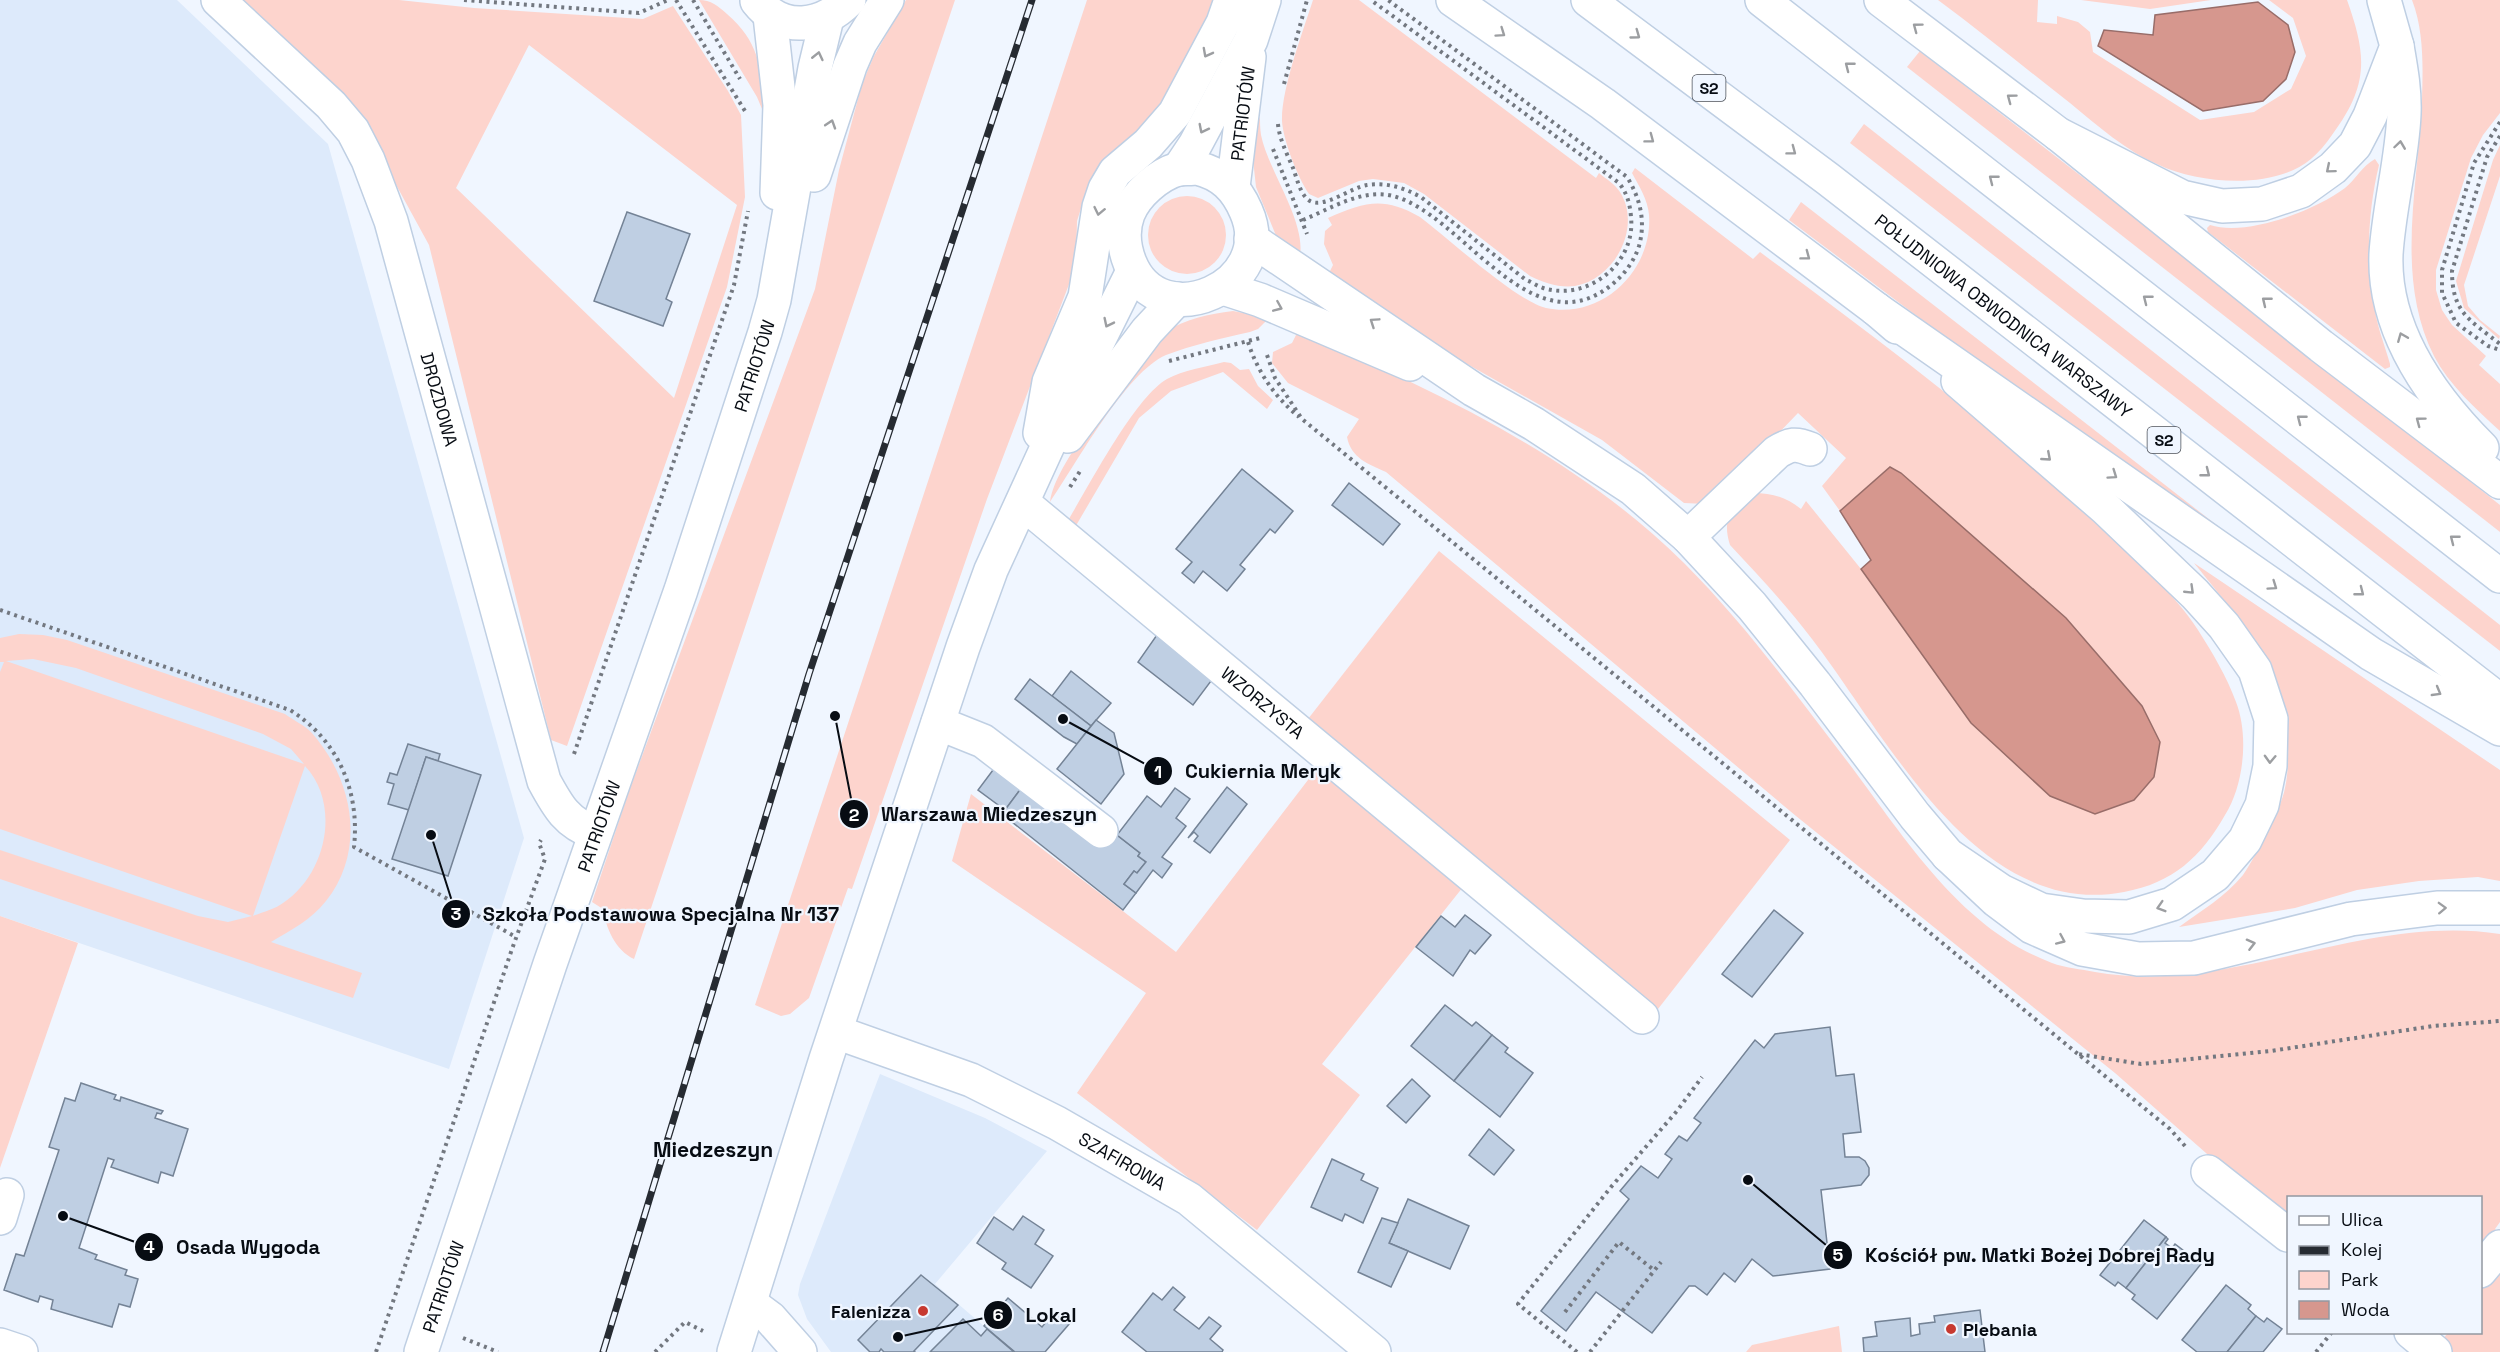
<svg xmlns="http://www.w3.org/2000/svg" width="2500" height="1352" font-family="'Space Grotesk',sans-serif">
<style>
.built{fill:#ddeafb}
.green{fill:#fdd4cd;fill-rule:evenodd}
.water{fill:#d6978e;stroke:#986d69;stroke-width:1.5}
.building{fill:#bfcfe3;stroke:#748396;stroke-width:1.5}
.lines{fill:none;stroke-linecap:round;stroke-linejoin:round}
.minor-casing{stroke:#bfcfe3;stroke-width:36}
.major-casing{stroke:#bfcfe3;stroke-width:36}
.highway-casing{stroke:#bfcfe3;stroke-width:36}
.path{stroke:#737880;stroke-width:4;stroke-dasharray:3 4.5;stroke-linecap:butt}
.minor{stroke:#fff;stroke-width:33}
.major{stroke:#fff;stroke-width:33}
.highway{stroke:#fff;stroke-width:33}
.rail-casing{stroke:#262b32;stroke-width:7}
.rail{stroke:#f0f6ff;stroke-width:4.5;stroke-dasharray:14;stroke-linecap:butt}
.oneway{stroke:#9c9ea1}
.poi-dot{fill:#c73930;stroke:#f0f6ff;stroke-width:2}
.labels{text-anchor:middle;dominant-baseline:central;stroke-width:4.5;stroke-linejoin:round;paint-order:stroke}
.shield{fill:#f0f6ff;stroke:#4d525a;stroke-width:1.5}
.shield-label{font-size:16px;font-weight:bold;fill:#070c13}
.street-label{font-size:18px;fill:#070c13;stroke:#f0f6ff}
.poi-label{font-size:18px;font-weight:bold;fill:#070c13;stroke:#f0f6ff;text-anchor:end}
.quarter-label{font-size:21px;font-weight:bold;fill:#070c13;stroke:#f0f6ff}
.leader{fill:none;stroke:#070c13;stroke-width:2}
.callout-dot{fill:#070c13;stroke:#f0f6ff;stroke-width:2}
.mark-label{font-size:18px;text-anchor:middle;font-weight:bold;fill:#fff}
.callout-label{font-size:20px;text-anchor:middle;font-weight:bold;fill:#070c13;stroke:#f0f6ff;stroke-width:4.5;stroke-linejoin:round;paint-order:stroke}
</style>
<rect width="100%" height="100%" fill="#f0f6ff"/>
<g class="built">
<path d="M0,0H177L328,144L524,838L449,1069L0,916Z"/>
<path d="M880,1074L985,1118L1047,1151L935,1284L1014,1352H831L807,1319L798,1295L800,1284Z"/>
</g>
<g class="green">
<path d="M241,0H399L474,8L643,19L673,6L728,91L741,115L745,197L727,287L567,746L551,740L429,245L354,108ZM529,45L737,205L674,398L456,188Z"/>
<path d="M699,0C711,0 718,6 727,14C762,44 762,74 765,116L757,97Z"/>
<path d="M906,0H955L634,959C615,950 606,928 603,909L592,902L628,794L815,289L839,170L862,84L874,56Z"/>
<path d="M1087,0H1218L1162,101L1144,124L1122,145L1089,183L1077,221L1076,266L987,499L852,889L848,888L809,998L790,1014L781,1016L755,1005Z"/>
<path d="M1313,0H1359L1596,178L1599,173C1606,179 1615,184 1620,192C1642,227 1615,279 1575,286C1559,288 1545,283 1530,276L1424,194L1404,183L1373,179L1359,181L1318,198L1309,194C1298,178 1283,140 1282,121C1281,90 1303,31 1313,0Z"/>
<path d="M1938,0H2038L2037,22L2057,24V16L2078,22L2090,32L2093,52L2200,120L2254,112L2291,89L2306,56L2293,18L2269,0H2347C2367,56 2369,85 2332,135C2326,144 2319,152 2311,159C2274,190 2200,184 2159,165C2126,151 2098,126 2070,103C2026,69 1983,33 1938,0Z"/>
<path d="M2081,0H2211L2150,9Z"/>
<path d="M2412,0H2500V113L2483,135L2471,158L2436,270V290L2442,310L2452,325L2486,356L2479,365L2500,384V431C2475,408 2450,386 2434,356C2394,276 2419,184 2422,99C2423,67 2424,31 2412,0Z"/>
<path d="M1920,51L2246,304L2500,505V532L1907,67Z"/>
<path d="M1260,116C1260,122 1260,129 1261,135C1268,171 1309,225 1299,260L1277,238L1256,187L1252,150Z"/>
<path d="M1864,124L2500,625V651L1850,143Z"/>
<path d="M2500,145V176L2464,285L2468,306L2480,320L2500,336L2499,339L2464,308L2456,281L2493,160Z"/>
<path d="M2375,159L2379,165C2368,210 2365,265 2375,311C2378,329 2385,346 2390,364V367L2385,369L2208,232L2207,228L2210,225C2247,237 2316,210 2345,188C2356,179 2362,166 2375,159Z"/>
<path d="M1635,168L1753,259L1760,252C1880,341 2000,430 2108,534C2139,564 2175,594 2198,630C2212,652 2227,677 2236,702C2249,735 2244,785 2225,815C2201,857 2173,883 2124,892C1977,920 1886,735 1812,639C1787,606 1758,575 1730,545C1721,515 1733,511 1753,493C1772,493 1786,497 1801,509L1806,501L1861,569L1971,723L2142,706L2066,618L1901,473L1891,467L1840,511L1822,486L1846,458L1798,413L1718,496L1706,504L1684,503L1602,440L1396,324L1326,279L1333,265L1324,244L1325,231L1332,225L1328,218C1365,202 1383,196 1420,217C1448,238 1516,301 1546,308C1602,320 1653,270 1649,215C1648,200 1639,186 1632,173Z"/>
<circle cx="1187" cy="235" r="39"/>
<path d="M1801,202L2241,544L2014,389L1789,220Z"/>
<path d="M1233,311L1259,316L1267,320L1258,329L1250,332C1223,338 1192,345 1166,355C1126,372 1076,464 1050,502C1055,459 1136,369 1165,332C1185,319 1209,314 1233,311Z"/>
<path d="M1298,331C1436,391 1576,456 1684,563C1745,624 1795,693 1847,761C1904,836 1959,928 2052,963C2065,968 2081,969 2095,972C2229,996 2363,913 2500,934V1222L2495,1229L2498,1232L2481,1255L2480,1198H2288V1221L2223,1168L2115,1073L1796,816L1386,472C1368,464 1351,458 1347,437L1359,419L1288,383L1272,363L1273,352L1292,343Z"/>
<path d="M1224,362L1231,363L1240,370L1249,369L1258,386L1273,400L1267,409L1223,372L1171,391L1139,418L1074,529L1067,522C1088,488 1134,398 1167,379C1183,370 1206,367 1224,362Z"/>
<path d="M1439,551L1790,840L1658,1009L1308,719Z"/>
<path d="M2194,563L2500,770V881L2478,877L2419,881L2357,890L2295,908L2179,927C2201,911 2226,896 2243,875C2256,856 2281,810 2285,788C2290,768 2289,716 2282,697C2263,646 2228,605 2194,563Z"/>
<path d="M19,634L43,635L67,640L285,714C293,720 304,725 311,732C353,779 367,849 326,901C311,920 291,930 271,942L362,973L353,998L0,879V850L198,916L228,922L252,916L0,829V672L4,662H0V638ZM33,659L76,668L263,734L291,749L304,764L6,661ZM305,766C341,804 327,874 283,903C275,909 263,912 253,916Z"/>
<path d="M1321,763L1467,882L1322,1064L1360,1095L1257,1230L1077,1093L1146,993L952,861L971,794L1176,952Z"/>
<path d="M0,916L78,943L0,1168Z"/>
<path d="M2500,1266V1352H2452L2440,1342L2448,1333L2480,1332L2481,1291Z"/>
<path d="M1839,1326L1842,1352H1746L1752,1345Z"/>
</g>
<g class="water">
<path d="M2258,2L2288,25L2295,52L2286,79L2263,101L2203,111L2098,46L2104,30L2153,35L2155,15Z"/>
<path d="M1890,467L1901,473L2066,618L2142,706L2160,742L2154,777L2134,800L2095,814L2050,796L1971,723L1861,569L1871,560L1840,511Z"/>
</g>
<g class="building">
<path d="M627,212L690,234L666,299L672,302L663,326L594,301Z"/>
<path d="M1242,469L1293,511L1275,533L1270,529L1240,565L1245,569L1227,591L1203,571L1194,583L1182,573L1192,562L1176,549Z"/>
<path d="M1349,483L1400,524L1383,545L1332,505Z"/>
<path d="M1159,632L1214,677L1193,705L1138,662Z"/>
<path d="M1071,671L1111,703L1091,726L1052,696Z"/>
<path d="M1030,679L1091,726L1077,744L1064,737L1015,699Z"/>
<path d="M1096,720L1114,733L1124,774L1101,804L1057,769Z"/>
<path d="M408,744L440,754L438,761L426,757L409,810L388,804L394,784L387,782L390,773L397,775Z"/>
<path d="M426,757L481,775L448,876L392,859Z"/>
<path d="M996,766L1025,783L1005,810L978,790Z"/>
<path d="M1025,783L1112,841L1117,835L1140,853L1138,856L1146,862L1137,873L1134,871L1124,884L1136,893L1123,910L1002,814Z"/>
<path d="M1227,787L1247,804L1210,853L1194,841L1198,836L1194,832L1188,838Z"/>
<path d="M1175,788L1190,799L1176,818L1186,826L1162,857L1172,864L1162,878L1153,870L1136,893L1124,884L1134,871L1137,873L1146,862L1138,856L1140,853L1117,835L1147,796L1161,807Z"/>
<path d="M1774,910L1803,933L1752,997L1722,974Z"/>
<path d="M1465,915L1491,935L1475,954L1470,950L1453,976L1416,947L1441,916L1455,927Z"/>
<path d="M1445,1005L1472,1026L1476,1022L1492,1035L1454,1081L1411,1046Z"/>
<path d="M1830,1027L1836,1076L1854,1074L1861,1132L1843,1134L1845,1157H1859L1865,1161L1869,1168V1175L1861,1185L1821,1190L1830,1269L1773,1276L1752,1259L1735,1282L1724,1273L1707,1295L1695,1286H1689L1652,1333L1596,1292L1566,1331L1541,1311L1629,1199L1620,1191L1641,1166L1658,1178L1672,1159L1665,1154L1679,1136L1687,1141L1701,1123L1694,1118L1755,1040L1764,1048L1775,1034Z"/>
<path d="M1492,1035L1508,1048L1505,1052L1533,1073L1500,1117L1454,1081Z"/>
<path d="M1412,1079L1430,1096L1406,1123L1387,1106Z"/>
<path d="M81,1083L116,1095L114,1099L120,1101L121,1097L163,1111L161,1114L157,1113L155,1118L188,1129L173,1176L161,1172L158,1183L111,1167L114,1160L108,1158L79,1248L97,1255L95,1259L127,1270L125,1275L138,1279L130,1307L119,1304L112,1327L51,1309L53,1300L40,1296L38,1302L4,1290L16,1254L24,1256L59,1150L49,1147L65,1098L75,1101Z"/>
<path d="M1489,1129L1514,1150L1494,1175L1469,1155Z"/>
<path d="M1332,1159L1364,1174L1361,1180L1378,1188L1363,1223L1345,1214L1342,1221L1311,1207Z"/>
<path d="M1408,1199L1469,1226L1450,1269L1389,1243Z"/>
<path d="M1023,1216L1044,1230L1035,1244L1053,1256L1031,1288L1002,1269L1006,1263L977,1243L994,1217L1013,1230Z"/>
<path d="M1382,1218L1398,1223L1389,1243L1408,1251L1391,1287L1358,1272Z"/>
<path d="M2144,1220L2166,1237L2126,1288L2118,1282L2115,1286L2100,1275Z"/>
<path d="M2166,1237L2168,1239L2165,1243L2172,1248L2175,1244L2201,1264L2157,1319L2132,1299L2135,1295L2126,1288Z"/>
<path d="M921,1275L958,1305L914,1351L915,1352H884L881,1349L879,1352H870L858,1340Z"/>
<path d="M2226,1285L2251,1305L2248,1309L2256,1316L2227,1352H2197L2182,1340Z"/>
<path d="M1173,1287L1185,1297L1174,1310L1199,1329L1209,1317L1221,1326L1210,1339L1223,1350L1222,1352H1147L1122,1332L1153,1293L1162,1300Z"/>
<path d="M1008,1298L1042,1327L1055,1311L1070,1323L1045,1352H1015L984,1326Z"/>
<path d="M1980,1310L1985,1352H1864L1863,1338L1877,1336L1875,1322L1910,1318L1911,1336L1920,1334L1919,1324L1935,1322L1934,1316Z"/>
<path d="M2256,1316L2264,1322L2267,1318L2282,1329L2263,1352H2227Z"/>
<path d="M963,1319L981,1336L987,1329L1014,1352H930Z"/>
</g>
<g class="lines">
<defs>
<g id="minor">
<path id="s1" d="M218,0L331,105L353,131L368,160L391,221L544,781C558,807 567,823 595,833"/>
<path id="s2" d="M1023,503L1642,1017"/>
<path d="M1688,537L1777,452C1790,444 1796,443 1810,449"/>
<path d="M938,723L983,741L1101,831"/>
<path id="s3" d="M836,1032L971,1080L1057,1123L1189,1199L1374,1352"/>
<path d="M2208,1172L2288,1235"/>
<path d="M0,1218L7,1195"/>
<path d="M2480,1271L2500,1247"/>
<path d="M751,1304L770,1318L800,1352"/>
<path d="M2411,1332L2435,1352"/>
<path d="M0,1345L21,1352"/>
</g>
<g id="major">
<path d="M1453,0L1603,104L1876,309L1897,327"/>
<path d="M1881,0L2058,134L2182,197L2222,206L2262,204L2301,191L2333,168L2355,145L2370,116L2397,46L2384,0"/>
<path d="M757,1C783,34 822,27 849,0"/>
<path d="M770,16L780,105L777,193"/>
<path d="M1197,168C1222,174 1236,188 1246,211C1279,285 1160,338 1130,263C1124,248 1122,230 1128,214C1136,194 1158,175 1178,169C1184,168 1191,169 1197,168Z"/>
<path d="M1179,169L1195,145L1251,40L1264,0"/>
<path d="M814,175L850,66L860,43L887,0"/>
<path id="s4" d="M1233,187L1249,57"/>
<path d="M1251,239L1474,390L1534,424L1633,489L1688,537L1752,606L1815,684L1915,816L1948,855L2001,891L2041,910L2083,916L2129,917L2172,904L2215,875L2245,840L2262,805L2270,766L2271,719L2255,670L2224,626L2195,594L2106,509L1958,381"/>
<path d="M1223,288L1260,300L1410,364"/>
<path d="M1040,433L1049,382L1085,297L1099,207L1105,189L1115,172L1148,144L1175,113L1223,23L1231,0"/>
<path d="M1068,436L1147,331L1177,299"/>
<path id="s5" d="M421,1352L550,964L681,590L765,332L774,300L815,68L827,18"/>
<path d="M734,1352L826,1059L963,647L991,570L1067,404L1133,271"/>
</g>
<g id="highway">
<path id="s6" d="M1588,0L1828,179L2500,701"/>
<path d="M1762,0L2500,576"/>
<path d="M2397,46C2401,69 2405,91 2404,114C2402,161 2389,207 2386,254C2383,330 2431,397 2482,448"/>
<path d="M2058,134L2321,346L2500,482"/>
<path d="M1876,309L2371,654L2500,729"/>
<path d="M1948,855L1996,900L2032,927L2082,949L2138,959L2194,958L2351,919L2437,908H2500"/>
</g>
</defs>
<use href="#minor" class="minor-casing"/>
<use href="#major" class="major-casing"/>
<use href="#highway" class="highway-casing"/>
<g class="path">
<path d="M464,0L639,13L668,0"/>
<path d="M676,0L745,111"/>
<path d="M693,0L740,79"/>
<path d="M1284,84L1307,0"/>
<path d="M2500,122L2474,163L2442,270V293L2456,323L2488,346L2500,350"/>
<path d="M1278,124C1279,138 1287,154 1293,168C1297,178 1300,195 1310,201C1324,209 1352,187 1367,185C1387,182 1404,188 1421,197L1526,280C1532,282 1537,286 1543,288C1588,302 1636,263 1631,217C1630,204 1627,193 1619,183L1371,0"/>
<path d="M2500,136L2487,157L2452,271C2452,313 2470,320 2500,344"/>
<path d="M1273,149L1307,234"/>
<path d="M1303,220C1330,209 1362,188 1393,196C1460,213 1526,340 1603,291C1619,281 1633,265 1639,246C1646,221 1640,198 1627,177L1388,0"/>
<path d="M1248,342C1258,373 1275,397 1299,417"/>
<path d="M1267,355L1275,378L1302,419L2078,1054"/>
<path d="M1169,361L1260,338"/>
<path d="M1070,487L1082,468"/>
<path d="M0,610L290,710C338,740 360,791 354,847L516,937"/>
<path d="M574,754L734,285L748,211"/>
<path d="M2185,1146L2170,1129L2078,1054L2141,1064L2271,1051L2433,1026L2500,1021"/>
<path d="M1565,1312L1619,1242L1655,1271"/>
<path d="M463,1338L498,1352"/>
<path d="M376,1352L512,949L545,859L539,843L541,840"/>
<path d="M655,1352L685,1322L703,1331"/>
<path d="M1577,1352L1518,1304L1611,1187L1677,1111L1702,1077"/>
<path d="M1590,1352L1661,1262"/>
<path d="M2316,1352L2332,1332"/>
</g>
<use href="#minor" class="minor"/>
<use href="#major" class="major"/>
<use href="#highway" class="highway"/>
<defs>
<path id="rail" d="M603,1352L809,674L1032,0"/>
</defs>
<use href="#rail" class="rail-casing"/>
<use href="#rail" class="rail"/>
</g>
<defs><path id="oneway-chevron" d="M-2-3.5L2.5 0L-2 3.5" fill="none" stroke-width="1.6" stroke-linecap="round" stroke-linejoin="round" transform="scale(1.5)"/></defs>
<g class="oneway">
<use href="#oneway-chevron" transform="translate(1917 27) rotate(-143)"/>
<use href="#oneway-chevron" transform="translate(1501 33) rotate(35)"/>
<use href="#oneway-chevron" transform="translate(1636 35) rotate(36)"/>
<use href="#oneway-chevron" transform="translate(1207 53) rotate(118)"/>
<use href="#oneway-chevron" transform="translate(818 56) rotate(-77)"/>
<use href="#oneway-chevron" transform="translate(1849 66) rotate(-142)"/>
<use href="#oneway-chevron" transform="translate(2011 98) rotate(-143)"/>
<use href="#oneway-chevron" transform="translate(831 124) rotate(-72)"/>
<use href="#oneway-chevron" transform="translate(1203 129) rotate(117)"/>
<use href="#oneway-chevron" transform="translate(1650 139) rotate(37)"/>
<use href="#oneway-chevron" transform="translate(2400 145) rotate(-82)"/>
<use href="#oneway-chevron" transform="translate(1792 151) rotate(37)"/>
<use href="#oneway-chevron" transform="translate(2330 169) rotate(140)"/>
<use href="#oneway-chevron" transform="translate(1993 179) rotate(-142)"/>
<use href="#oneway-chevron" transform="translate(1099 211) rotate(102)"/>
<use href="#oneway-chevron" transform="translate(1806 256) rotate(37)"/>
<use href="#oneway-chevron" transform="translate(2147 299) rotate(-142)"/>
<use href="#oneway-chevron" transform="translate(2266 301) rotate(-141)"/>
<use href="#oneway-chevron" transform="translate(1278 307) rotate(23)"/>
<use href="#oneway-chevron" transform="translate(1374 322) rotate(-146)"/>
<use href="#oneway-chevron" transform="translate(1108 323) rotate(116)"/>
<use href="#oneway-chevron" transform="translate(2402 337) rotate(-112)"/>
<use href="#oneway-chevron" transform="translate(2301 419) rotate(-142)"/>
<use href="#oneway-chevron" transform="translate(2420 421) rotate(-143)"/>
<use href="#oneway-chevron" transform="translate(2047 457) rotate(41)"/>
<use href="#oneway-chevron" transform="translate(2206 473) rotate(38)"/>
<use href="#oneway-chevron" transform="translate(2113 475) rotate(35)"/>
<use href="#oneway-chevron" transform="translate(2454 539) rotate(-142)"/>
<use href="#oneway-chevron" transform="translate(2273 586) rotate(35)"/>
<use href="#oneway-chevron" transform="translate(2190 590) rotate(44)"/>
<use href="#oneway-chevron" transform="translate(2360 592) rotate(38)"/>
<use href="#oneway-chevron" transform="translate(2437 692) rotate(30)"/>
<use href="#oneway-chevron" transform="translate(2270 759) rotate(92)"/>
<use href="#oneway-chevron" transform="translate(2161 907) rotate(163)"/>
<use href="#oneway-chevron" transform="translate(2442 908) rotate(-2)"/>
<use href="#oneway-chevron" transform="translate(2061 940) rotate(24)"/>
<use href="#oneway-chevron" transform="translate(2251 944) rotate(-14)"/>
</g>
<g class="poi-dot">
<circle cx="923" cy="1311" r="6"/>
<circle cx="1951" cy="1329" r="6"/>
</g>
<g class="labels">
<g class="shield">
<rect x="1692.5" y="75" width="33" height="26" rx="4.5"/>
<rect x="2147.5" y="427" width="33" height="26" rx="4.5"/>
</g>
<g class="shield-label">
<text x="1709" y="88">S2</text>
<text x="2164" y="440">S2</text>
</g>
<g class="street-label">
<text stroke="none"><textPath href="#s4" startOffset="74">PATRIOTÓW</textPath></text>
<text stroke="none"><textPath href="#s6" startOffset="522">POŁUDNIOWA OBWODNICA WARSZAWY</textPath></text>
<text stroke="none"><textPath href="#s5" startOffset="1041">PATRIOTÓW</textPath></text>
<text stroke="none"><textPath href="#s1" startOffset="471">DROZDOWA</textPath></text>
<text stroke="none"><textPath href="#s2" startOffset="312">WZORZYSTA</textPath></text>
<text stroke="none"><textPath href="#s5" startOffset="555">PATRIOTÓW</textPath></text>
<text stroke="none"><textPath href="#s3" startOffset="315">SZAFIROWA</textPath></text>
<text stroke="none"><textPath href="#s5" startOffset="69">PATRIOTÓW</textPath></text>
</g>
<g class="poi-label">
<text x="911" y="1311">Falenizza</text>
<text x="1963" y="1329" text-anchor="start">Plebania</text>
</g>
<g class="quarter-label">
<text x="713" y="1149">Miedzeszyn</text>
</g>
</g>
<path class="leader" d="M1063 719L1158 771M835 716L854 814M431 835L456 914M63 1216L149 1247M1748 1180L1838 1255M898 1337L998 1315"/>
<g class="callout-dot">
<circle cx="1063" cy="719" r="6"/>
<circle cx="835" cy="716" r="6"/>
<circle cx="431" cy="835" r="6"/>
<circle cx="63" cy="1216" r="6"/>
<circle cx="1748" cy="1180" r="6"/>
<circle cx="898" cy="1337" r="6"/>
<circle cx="1158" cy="771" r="15"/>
<circle cx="854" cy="814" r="15"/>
<circle cx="456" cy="914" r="15"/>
<circle cx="149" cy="1247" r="15"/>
<circle cx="1838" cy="1255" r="15"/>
<circle cx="998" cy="1315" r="15"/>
</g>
<g class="mark-label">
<text x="1158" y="778">1</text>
<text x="854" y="821">2</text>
<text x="456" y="920">3</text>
<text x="149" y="1253">4</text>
<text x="1838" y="1261">5</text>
<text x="998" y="1321">6</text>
</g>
<g class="callout-label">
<text x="1263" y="778">Cukiernia Meryk</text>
<text x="989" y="821">Warszawa Miedzeszyn</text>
<text x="661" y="921">Szkoła Podstawowa Specjalna Nr 137</text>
<text x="248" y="1254">Osada Wygoda</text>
<text x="2040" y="1262">Kościół pw. Matki Bożej Dobrej Rady</text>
<text x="1051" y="1322">Lokal</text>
</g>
<rect x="2287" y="1196" width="195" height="138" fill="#f0f6ff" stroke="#9398a1" stroke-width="1.5"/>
<rect x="2299" y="1216" width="30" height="9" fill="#ffffff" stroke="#9398a1" stroke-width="1.5"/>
<text x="2341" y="1226" font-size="18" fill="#070c13">Ulica</text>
<rect x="2299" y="1246" width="30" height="9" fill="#262b32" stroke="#9398a1" stroke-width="1.5"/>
<text x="2341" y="1256" font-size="18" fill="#070c13">Kolej</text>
<rect x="2299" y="1271" width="30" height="18" fill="#fdd4cd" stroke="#9398a1" stroke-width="1.5"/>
<text x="2341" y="1286" font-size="18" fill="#070c13">Park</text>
<rect x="2299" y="1301" width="30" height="18" fill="#d6978e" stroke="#9398a1" stroke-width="1.5"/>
<text x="2341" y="1316" font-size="18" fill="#070c13">Woda</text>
</svg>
